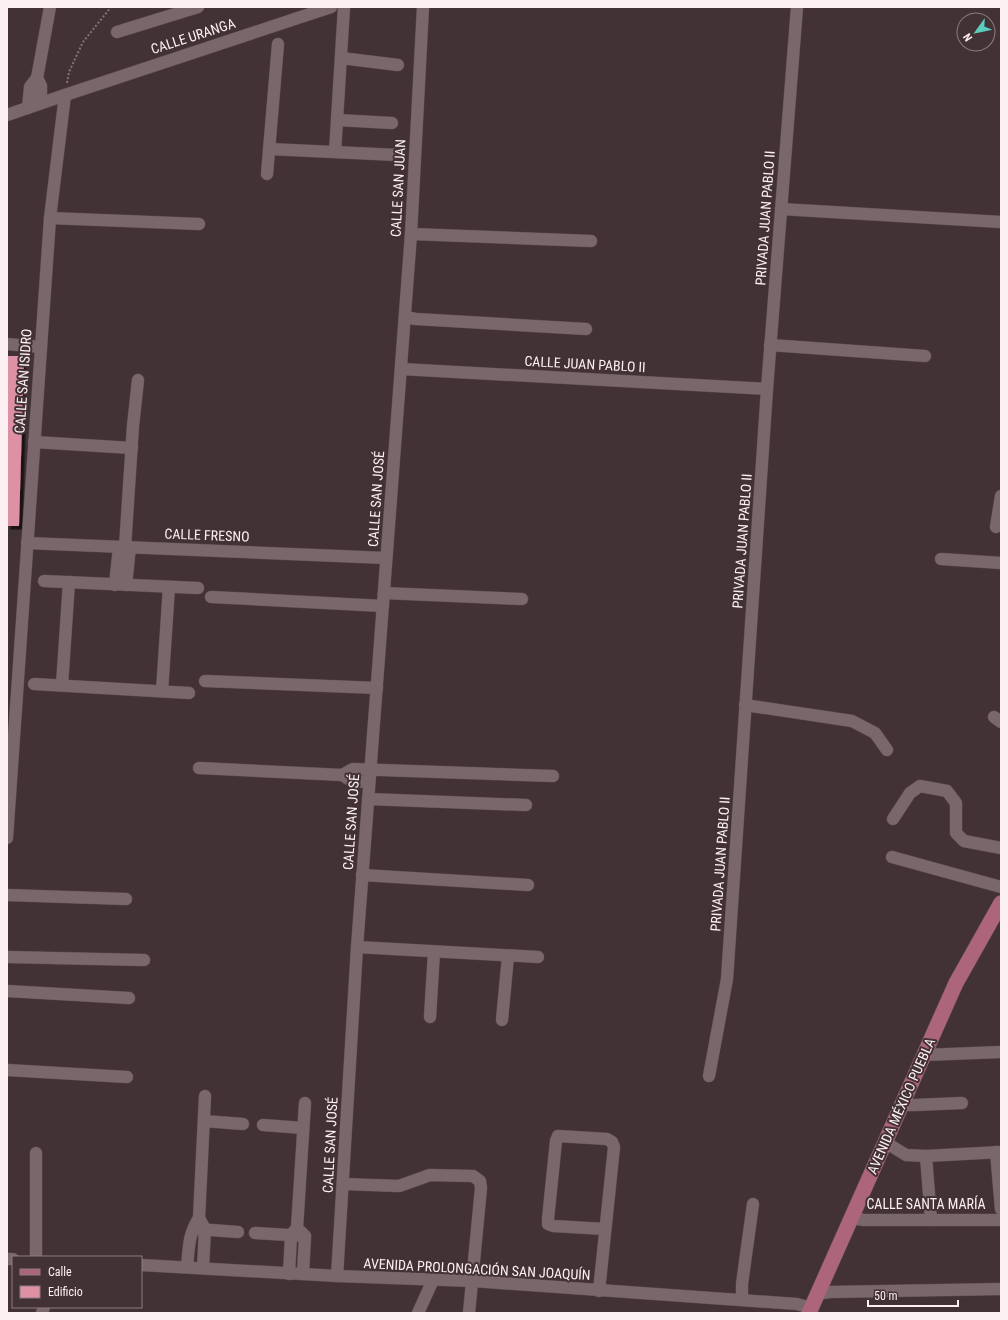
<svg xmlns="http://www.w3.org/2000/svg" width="1008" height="1320" font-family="'Roboto Condensed',sans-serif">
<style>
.building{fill:#de91a5;filter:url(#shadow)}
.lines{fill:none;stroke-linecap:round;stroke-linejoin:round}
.minor-casing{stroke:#5b4d50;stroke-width:13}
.major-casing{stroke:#5b4d50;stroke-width:16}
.path{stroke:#847579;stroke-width:2;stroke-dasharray:2 2;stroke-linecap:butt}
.minor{stroke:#7a676b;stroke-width:12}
.major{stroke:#ac657a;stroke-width:15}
.labels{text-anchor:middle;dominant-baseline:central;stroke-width:4;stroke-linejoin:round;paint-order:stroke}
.street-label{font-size:14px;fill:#fcf0f3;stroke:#423135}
</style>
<defs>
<filter id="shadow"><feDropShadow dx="3.5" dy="3.5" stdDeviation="0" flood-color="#0009"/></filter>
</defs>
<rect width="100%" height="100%" fill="#423135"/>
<path class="building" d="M7,356H24L19,526H7Z"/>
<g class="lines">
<defs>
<g id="minor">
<path d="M117,32L198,7"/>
<path d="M341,58L398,65"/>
<path d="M37,78L41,86V103"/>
<path d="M28,108L30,87L37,78L50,7"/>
<path d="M7,115L65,95L331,7"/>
<path d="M337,120L392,123"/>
<path d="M269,149L397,155"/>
<path d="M335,152L344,7"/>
<path d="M267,174L278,44"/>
<path d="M781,209L1001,222"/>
<path d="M50,218L199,224"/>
<path d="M411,234L591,241"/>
<path d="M405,317L416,319L586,329"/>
<path d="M7,344L41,347"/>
<path d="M770,345L925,356"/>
<path d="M401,369L767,389"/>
<path d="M34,442L132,448"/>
<path d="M996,527L1001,496"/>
<path d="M27,543L386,558"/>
<path d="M125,547L133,426L138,380"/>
<path d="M941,559L1001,563"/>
<path d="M44,581L198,588"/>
<path d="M115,585L119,547"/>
<path d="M126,585L130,547"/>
<path d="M384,593L522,599"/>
<path d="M211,597L383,606"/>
<path d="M205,681L377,688"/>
<path d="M34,684L189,693"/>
<path d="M62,685L69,582"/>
<path d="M162,691L169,587"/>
<path d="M745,705L852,721L875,733L887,750"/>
<path d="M994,717L1001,722"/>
<path d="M199,768L342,775L352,781L369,782"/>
<path d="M342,775L353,769L553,776"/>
<path d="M368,799L526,805"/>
<path d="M893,819L910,793L920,786L947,791L956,803V833L964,841L1001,848"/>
<path d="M7,838L50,218L65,95"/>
<path d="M892,857L1001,887"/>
<path d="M362,875L528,885"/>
<path d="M7,895L126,899"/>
<path d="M357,947L538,957"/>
<path d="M7,957L144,960"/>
<path d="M7,991L129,998"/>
<path d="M430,1017L434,952"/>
<path d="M502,1020L508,956"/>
<path d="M924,1055L1001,1052"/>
<path d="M7,1070L127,1077"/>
<path d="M709,1076L727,979L767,389L797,7"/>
<path d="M901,1105H915L962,1103"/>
<path d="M204,1121L243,1124"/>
<path d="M263,1125L303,1128"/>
<path d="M885,1142L906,1155L926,1156L1001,1152"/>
<path d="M996,1152L1001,1209"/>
<path d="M36,1153V1257"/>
<path d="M926,1156L931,1220"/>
<path d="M343,1184L399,1186L430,1175L473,1176L480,1181L481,1188L469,1313"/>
<path d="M199,1218L205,1229L203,1268"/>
<path d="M851,1218L864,1220H1001"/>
<path d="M197,1229L238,1232"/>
<path d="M299,1230L305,1236L303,1274"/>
<path d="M255,1233L305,1236"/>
<path d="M7,1259H13"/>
<path d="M141,1265L337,1276L473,1281L797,1304L811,1308"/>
<path d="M187,1267C189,1248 188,1235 199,1218L205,1096"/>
<path d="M289,1274L291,1235L297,1228L305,1103"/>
<path d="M337,1276L357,947L411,234L423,7"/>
<path d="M599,1291L614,1147L612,1142L607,1139L558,1136L556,1141L548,1219V1224L553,1226L605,1229"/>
<path d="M817,1294L830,1292L1001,1289"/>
<path d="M742,1300V1284L753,1204"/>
<path d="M42,1313L44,1307"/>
<path d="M418,1313L433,1280"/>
</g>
<path id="major" d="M809,1313L956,983L1001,903"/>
</defs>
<use href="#minor" class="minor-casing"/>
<use href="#major" class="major-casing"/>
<path class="path" d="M67,83L69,72L83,42L111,7"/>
<use href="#minor" class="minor"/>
<use href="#major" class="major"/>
</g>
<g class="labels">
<g class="street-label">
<text transform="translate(193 36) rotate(-18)">CALLE URANGA</text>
<text transform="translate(398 188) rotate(-87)">CALLE SAN JUAN</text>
<text transform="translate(765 218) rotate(-86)">PRIVADA JUAN PABLO II</text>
<text transform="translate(585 364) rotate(3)">CALLE JUAN PABLO II</text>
<text transform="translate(23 381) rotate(-86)">CALLE SAN ISIDRO</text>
<text transform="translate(376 499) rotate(-86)">CALLE SAN JOSÉ</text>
<text transform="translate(207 535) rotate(2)">CALLE FRESNO</text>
<text transform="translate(742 541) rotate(-86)">PRIVADA JUAN PABLO II</text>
<text transform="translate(351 822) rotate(-86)">CALLE SAN JOSÉ</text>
<text transform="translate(720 864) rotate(-86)">PRIVADA JUAN PABLO II</text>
<text transform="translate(901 1106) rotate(-66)">AVENIDA MÉXICO PUEBLA</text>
<text transform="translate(330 1145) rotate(-87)">CALLE SAN JOSÉ</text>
<text x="926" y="1204">CALLE SANTA MARÍA</text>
<text transform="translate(477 1269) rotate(3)">AVENIDA PROLONGACIÓN SAN JOAQUÍN</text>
</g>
</g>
<rect width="1008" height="1320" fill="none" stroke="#fcf0f3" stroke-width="16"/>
<rect x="12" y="1256" width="130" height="52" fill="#423135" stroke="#8c7d81"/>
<rect x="20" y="1269" width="20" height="6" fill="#ac657a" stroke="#8c7d81"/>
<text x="48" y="1276" font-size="12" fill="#fcf0f3">Calle</text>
<rect x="20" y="1286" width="20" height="12" fill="#de91a5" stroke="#8c7d81"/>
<text x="48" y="1296" font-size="12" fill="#fcf0f3">Edificio</text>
<g transform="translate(976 32) rotate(237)"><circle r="19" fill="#423135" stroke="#8c7d81"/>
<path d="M0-3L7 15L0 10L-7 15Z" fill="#5acebd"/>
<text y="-6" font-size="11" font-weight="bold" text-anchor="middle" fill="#fcf0f3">N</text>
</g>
<path d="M868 1300v6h90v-6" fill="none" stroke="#fcf0f3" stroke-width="2"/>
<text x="874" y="1300" font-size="12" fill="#fcf0f3" stroke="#423135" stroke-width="3" paint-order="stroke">50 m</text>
</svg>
